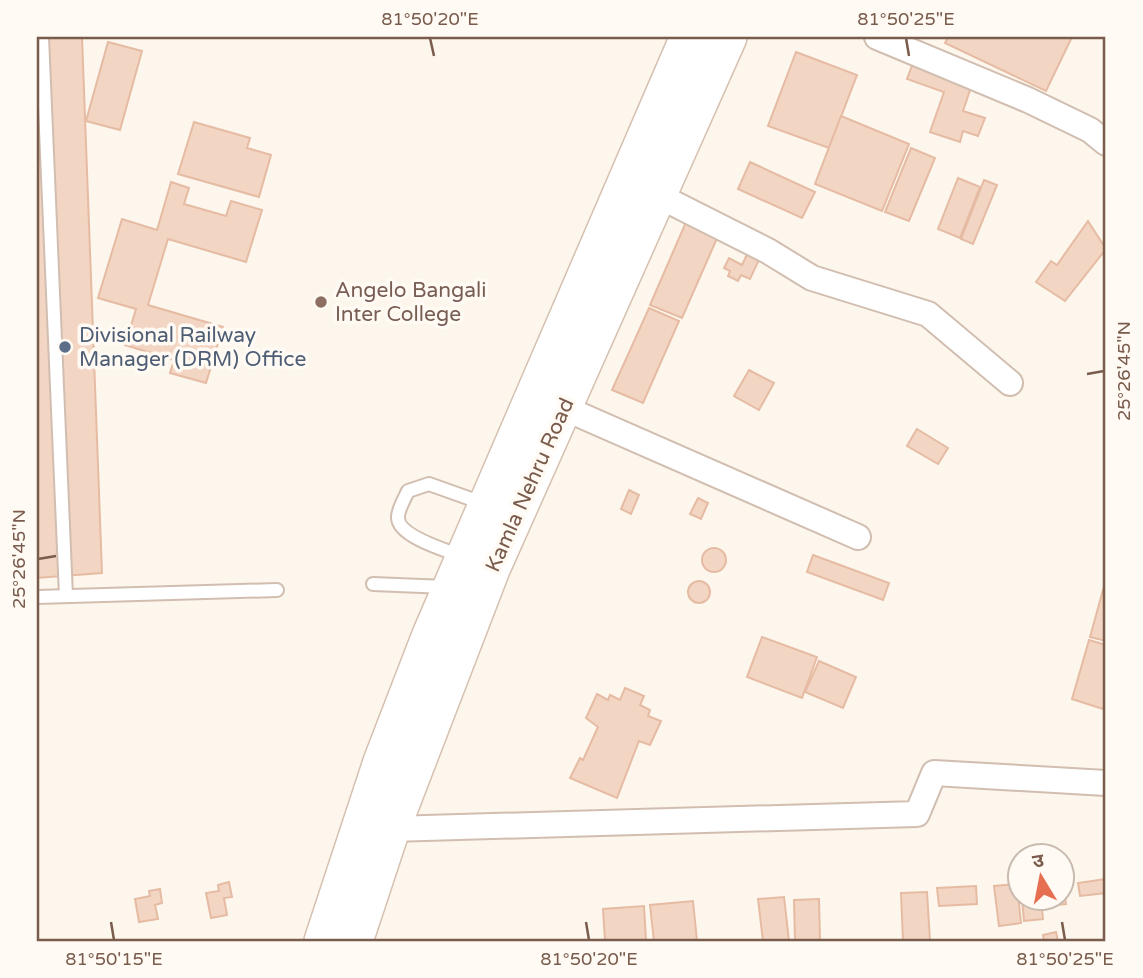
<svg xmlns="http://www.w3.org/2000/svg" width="1143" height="978" font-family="'Varela Round','Noto Sans Devanagari',sans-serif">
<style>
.building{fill:#f3d5c3;stroke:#e6bba3;stroke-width:2}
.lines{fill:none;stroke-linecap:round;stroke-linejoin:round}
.lane-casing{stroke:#d1beb0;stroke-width:16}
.street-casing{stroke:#d1beb0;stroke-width:28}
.secondary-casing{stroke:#d6c0b0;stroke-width:40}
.lane{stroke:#fff;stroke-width:12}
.street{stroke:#fff;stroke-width:24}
.secondary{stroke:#fff;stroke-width:37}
.ticks{fill:none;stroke:#7a5c4d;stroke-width:2.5}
.education-dot{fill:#8d6e63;stroke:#fffaf3;stroke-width:2.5}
.service-dot{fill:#5c6f8a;stroke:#fffaf3;stroke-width:2.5}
.labels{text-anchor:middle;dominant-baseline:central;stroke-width:7;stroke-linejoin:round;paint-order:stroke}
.education-label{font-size:21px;fill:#785e54;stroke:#fffaf3;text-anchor:start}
.service-label{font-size:21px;fill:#4e5e75;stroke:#fffaf3;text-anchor:start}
.street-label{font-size:21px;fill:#7a5c4d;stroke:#fffaf3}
.neatline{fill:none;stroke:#7a5c4d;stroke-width:2.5}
.ticks-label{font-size:18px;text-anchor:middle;fill:#7a5c4d}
</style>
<rect width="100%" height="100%" fill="#fdf6ec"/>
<g class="building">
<path d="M37,37H82L102,573L37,578Z"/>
<path d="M948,37H1072L1046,91L945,43Z"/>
<path d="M108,42L142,51L120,130L86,121Z"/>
<path d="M796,52L857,75L829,148L768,126Z"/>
<path d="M913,63L972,84L963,111L985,118L978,136L963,131L960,142L930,132L944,92L907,79Z"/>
<path d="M841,116L909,144L882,211L815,184Z"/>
<path d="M194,122L250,138L247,148L271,155L259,197L178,174Z"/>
<path d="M911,148L935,158L909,221L885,212Z"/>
<path d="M750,162L815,192L802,218L738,189Z"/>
<path d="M958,178L980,187L960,238L938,229Z"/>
<path d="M984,180L997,185L973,244L961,239Z"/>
<path d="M171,182L189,188L184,204L226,216L231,201L262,210L246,262L168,239L148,305L223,327L206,383L170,373L174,360L125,345L136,309L98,298L122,219L157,230Z"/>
<path d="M1088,221L1106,249L1065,301L1036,282L1051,261L1057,265Z"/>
<path d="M686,222L718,236L682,318L650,305Z"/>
<path d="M751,246L763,251L750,279L741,275L738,281L728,276L730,271L724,268L729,258L742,265Z"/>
<path d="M649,308L679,321L643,403L612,390Z"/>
<path d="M749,370L774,383L759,410L734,396Z"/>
<path d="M917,429L948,448L938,464L907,446Z"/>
<path d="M629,490L639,495L631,514L621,509Z"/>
<path d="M698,498L708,503L701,519L690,514Z"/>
<circle cx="714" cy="560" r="12"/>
<path d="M813,555L889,583L883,600L807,572Z"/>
<path d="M1106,579V641L1090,637Z"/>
<circle cx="699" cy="592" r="11"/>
<path d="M762,637L817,657L802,698L747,677Z"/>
<path d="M1089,640L1106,645V698L1103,709L1072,699Z"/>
<path d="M819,661L856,677L843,708L805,692Z"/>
<path d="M625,688L644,696L640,705L650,710L648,716L661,721L650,745L639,741L617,798L570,778L580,758L583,760L598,727L586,718L597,694L608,700L610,695L620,700Z"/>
<path d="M1106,879V893L1080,896L1078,883Z"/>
<path d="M1063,881L1066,904L1046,906L1045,898H1062Z"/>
<path d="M229,882L232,897L224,898L227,915L211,918L206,893L219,891L218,885Z"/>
<path d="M1017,884L1021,923L999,926L994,886Z"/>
<path d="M976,886L977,904L939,906L937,888Z"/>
<path d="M160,889L162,903L155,905L158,919L139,922L135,899L150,896L149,891Z"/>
<path d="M927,892L930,941H903L901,893Z"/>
<path d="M784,897L789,941H763L758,899Z"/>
<path d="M1022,898H1041L1043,919L1024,921Z"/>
<path d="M819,899L820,941H795L794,900Z"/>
<path d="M693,901L697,941H654L650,905Z"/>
<path d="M644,906L646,941H605L603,909Z"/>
<path d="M1056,932L1058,941H1044L1043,935Z"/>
</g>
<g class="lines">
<defs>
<g id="lane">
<path d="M42,37L66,596"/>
<path d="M461,556C445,550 397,536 398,517C398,509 405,498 408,491L429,484L485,504"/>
<path d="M373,584L446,587"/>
<path d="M37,597L277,590"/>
</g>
<g id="street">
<path d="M877,37L1028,100L1090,130L1106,143"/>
<path d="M659,196L768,251L812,278L928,314L1010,383"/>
<path d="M564,408L858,537"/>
<path d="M391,829L917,814L934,773L1106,783"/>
</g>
<g id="secondary">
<path d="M323,941L382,762L431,635L689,37"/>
<path d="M354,941L391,829L491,569L728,37"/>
</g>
</defs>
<use href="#lane" class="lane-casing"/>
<use href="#street" class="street-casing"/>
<use href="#secondary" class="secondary-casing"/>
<use href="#lane" class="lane"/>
<use href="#street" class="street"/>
<use href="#secondary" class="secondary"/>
</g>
<path class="ticks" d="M430,38L434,56M906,38L909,56M1087,374L1104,371M38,559L56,556M111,922L114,940M586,922L589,940M1062,922L1065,940"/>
<circle class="education-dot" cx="321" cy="302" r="7"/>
<circle class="service-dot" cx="65" cy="347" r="7"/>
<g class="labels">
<g class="education-label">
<text x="335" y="290">Angelo Bangali<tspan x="335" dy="24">Inter College</tspan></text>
</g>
<g class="service-label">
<text x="79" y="335">Divisional Railway<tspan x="79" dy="24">Manager (DRM) Office</tspan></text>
</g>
<g class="street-label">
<text transform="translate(530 485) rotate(-66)">Kamla Nehru Road</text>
</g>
</g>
<rect width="1143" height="978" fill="none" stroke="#fffaf3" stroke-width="77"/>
<g transform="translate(1041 877) rotate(350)"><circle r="33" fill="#fffaf3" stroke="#cabbb1" stroke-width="2"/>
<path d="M0-5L12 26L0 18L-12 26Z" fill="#e76f51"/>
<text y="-10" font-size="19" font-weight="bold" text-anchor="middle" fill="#7a5c4d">उ</text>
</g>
<rect x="38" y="38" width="1066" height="902" class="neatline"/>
<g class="ticks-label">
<text x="430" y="25">81°50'20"E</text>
<text x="906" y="25">81°50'25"E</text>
<text transform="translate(1124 371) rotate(-90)" y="6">25°26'45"N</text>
<text transform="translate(19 559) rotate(-90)" y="6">25°26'45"N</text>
<text x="114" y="965">81°50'15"E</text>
<text x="589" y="965">81°50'20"E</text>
<text x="1065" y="965">81°50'25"E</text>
</g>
</svg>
